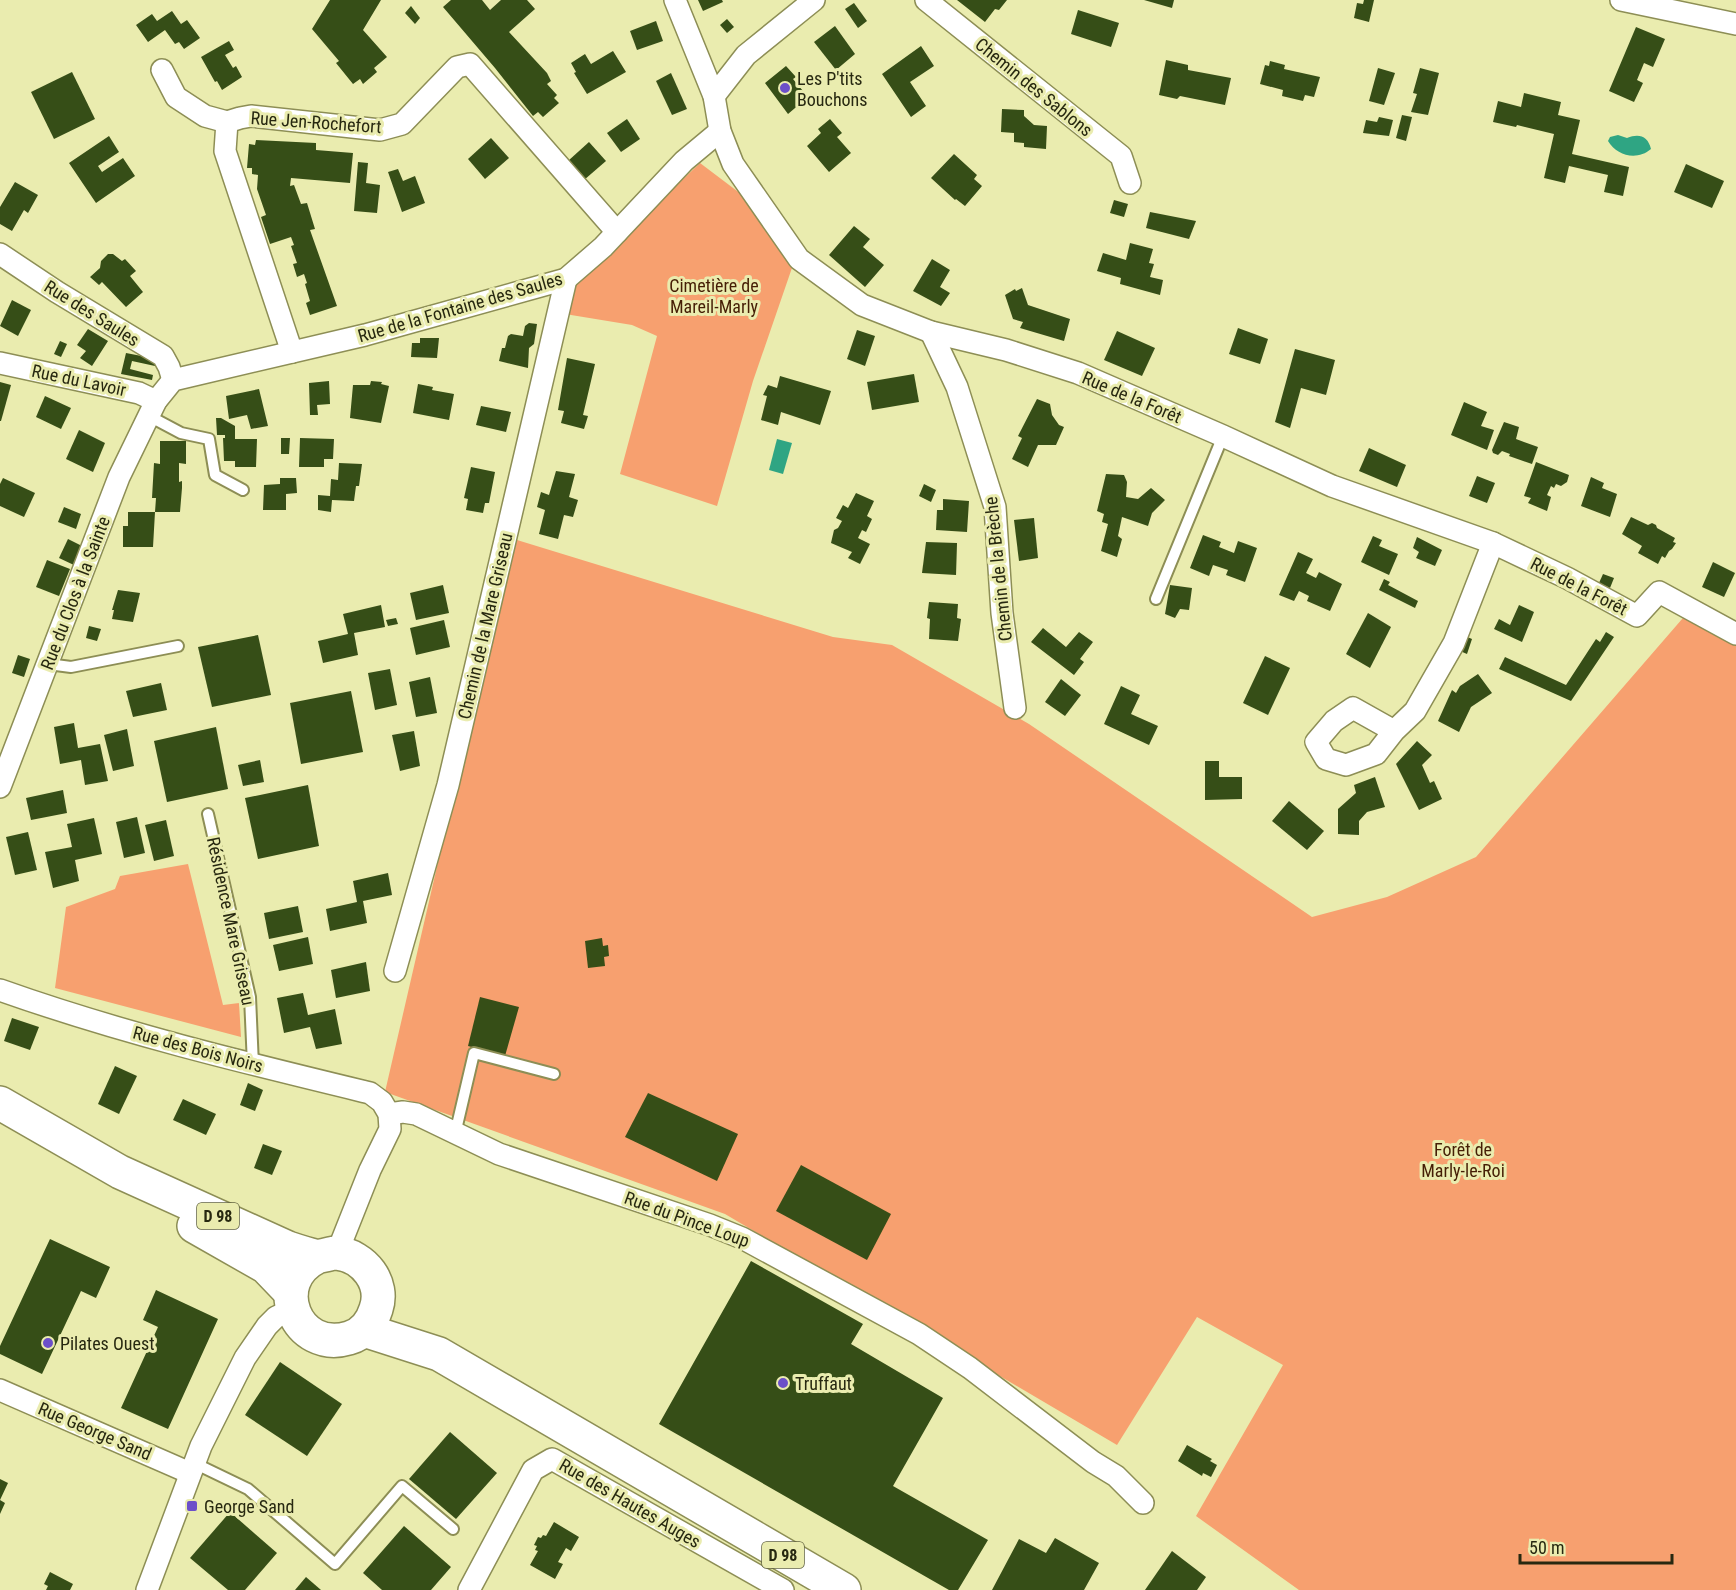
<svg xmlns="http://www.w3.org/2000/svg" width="1736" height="1590" font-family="'Roboto Condensed',sans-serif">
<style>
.green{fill:#f7a06f}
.water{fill:#2fa583}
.building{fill:#364e17}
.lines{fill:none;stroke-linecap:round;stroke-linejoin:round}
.lane-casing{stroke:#8d8e55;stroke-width:14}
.street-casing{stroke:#8d8e55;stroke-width:24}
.primary-casing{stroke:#8d8e55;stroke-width:36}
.lane{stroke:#fff;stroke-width:10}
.street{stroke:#fff;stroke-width:21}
.primary{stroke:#fff;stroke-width:33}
.poi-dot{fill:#6c50c9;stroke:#eaecaf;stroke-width:2}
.labels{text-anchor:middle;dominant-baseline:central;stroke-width:6;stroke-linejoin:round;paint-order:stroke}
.shield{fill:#eaecaf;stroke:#626340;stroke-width:1.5}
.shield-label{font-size:16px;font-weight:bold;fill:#272810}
.poi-label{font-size:18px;fill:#272810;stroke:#eaecaf;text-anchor:start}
.street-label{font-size:18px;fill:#272810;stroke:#eaecaf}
.park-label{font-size:18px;fill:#451e05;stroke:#eaecaf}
</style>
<rect width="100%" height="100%" fill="#eaecaf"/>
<g class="green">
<path d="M700,163L745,197L794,262L753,381L717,506L620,474L657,336L632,325L565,314L573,284Z"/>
<path d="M517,540L833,637L892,645L1029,724L1312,917L1387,897L1476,857L1689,611L1736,640V1590H1299L1196,1516L1283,1365L1197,1317L1117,1445L725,1214L385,1092L481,676Z"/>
<path d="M188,864L223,1005L239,1003L241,1037L55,988L66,907L115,889L120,876Z"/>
</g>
<g class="water">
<path d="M1618,135L1627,138C1639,133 1648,136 1651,149C1637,161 1617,156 1608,141L1610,137Z"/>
<path d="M777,439L792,443L783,474L769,470Z"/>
</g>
<g class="building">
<path d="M330,0H381L363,30L387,57L374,68L377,72L363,84L360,79L353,84L336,63L339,61L312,29Z"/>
<path d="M451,0H482L490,10L501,0H527L535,9L509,32L547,73L551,81L547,84L557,95L554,98L559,103L543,117L538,112L533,116L495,68L443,7Z"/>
<path d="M698,0H722L723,2L703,11Z"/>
<path d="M957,0H1007L999,10L995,9L985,22Z"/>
<path d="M1144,0H1174L1172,8Z"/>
<path d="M1364,0H1374L1369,22L1354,18L1357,3L1363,4Z"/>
<path d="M854,3L867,21L858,28L845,9Z"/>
<path d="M411,6L420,18L415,24L405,13Z"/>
<path d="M1078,10L1119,23L1111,47L1071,34Z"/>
<path d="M172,11L181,24L187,20L200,38L184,49L179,42L175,44L165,30L148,42L136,25L152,14L157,21Z"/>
<path d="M727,19L734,27L727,33L720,25Z"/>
<path d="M656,21L663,41L637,50L630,31Z"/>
<path d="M835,26L855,54L836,70L814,42Z"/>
<path d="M1636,27L1665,39L1653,67L1644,63L1637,80L1643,83L1634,102L1609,91Z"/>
<path d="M229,41L234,50L225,55L233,68L236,66L242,77L222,90L217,81L215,82L201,57Z"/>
<path d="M921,46L934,66L910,82L926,106L911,117L882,74Z"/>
<path d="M613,51L626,72L587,94L574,73L576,72L571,63L585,54L591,64Z"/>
<path d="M1166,60L1188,65V70L1231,78L1225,105L1180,96L1177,99L1159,95Z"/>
<path d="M1270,61L1285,65L1284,69L1320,77L1314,97L1305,95L1303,101L1282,96L1283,90L1260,84L1265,65L1269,66Z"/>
<path d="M786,66L796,77L793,79L808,97L788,114L765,83Z"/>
<path d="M1378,68L1395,73L1384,105L1369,101Z"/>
<path d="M1420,68L1439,73L1428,115L1411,112L1417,94L1413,93Z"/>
<path d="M72,72L95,119L54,139L31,92Z"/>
<path d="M671,73L687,109L672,115L656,81Z"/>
<path d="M1524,93L1561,102L1558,115L1580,120L1572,154L1629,167L1623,196L1604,192L1608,175L1569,166L1565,183L1544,178L1554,134L1517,125L1516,127L1493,122L1498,101L1521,107Z"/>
<path d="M1002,109L1024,110V116L1034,125L1047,126L1046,149L1024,147V143L1014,142V133L1001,132Z"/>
<path d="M1402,115L1412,117L1406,141L1396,138Z"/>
<path d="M1379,117L1393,120L1389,136L1363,133L1366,120L1377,122Z"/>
<path d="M627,119L640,139L621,152L607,133Z"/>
<path d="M830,119L842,133L837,137L851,153L829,172L807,146L821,133L818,129Z"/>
<path d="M109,136L119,152L98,166L102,172L123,158L135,176L96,203L69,163Z"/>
<path d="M491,138L509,158L485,179L468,159Z"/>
<path d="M256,140L316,143V150L353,153L350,183L291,178L290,186L294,185L301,204L307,203L315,229L310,230L337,306L310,315L306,303L310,301L305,284L307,283L304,274L297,277L293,264L297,263L291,246L294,245L291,237L270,244L261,217L266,215L257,189L258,175L252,174V168H247L249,144L255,145Z"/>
<path d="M589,142L606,161L584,180L568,161Z"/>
<path d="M954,154L977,175L974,179L982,186L965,206L956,199L955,200L931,178Z"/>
<path d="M358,162L368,163L366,183L380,185L377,213L354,211Z"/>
<path d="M1686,164L1724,181L1712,208L1674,192Z"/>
<path d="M398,169L403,181L415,176L425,203L402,212L388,172Z"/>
<path d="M15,182L38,195L28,213L24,210L12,231L0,224V207Z"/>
<path d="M1114,200L1128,204L1124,217L1110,213Z"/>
<path d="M1150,212L1196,221L1189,239L1146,228Z"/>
<path d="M854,226L870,239L863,247L884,265L865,287L829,255Z"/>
<path d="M1130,243L1153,249L1149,263L1154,264L1150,277L1163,280L1160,295L1120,284L1121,278L1097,271L1103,253L1126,260Z"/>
<path d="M108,254H113L122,261L125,259L136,271L130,276L143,292L126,307L102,282L99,285L90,277L100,268L101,261Z"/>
<path d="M932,259L950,270L940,287L950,293L941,306L913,291Z"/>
<path d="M1022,288L1028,305L1070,319L1064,341L1020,328L1023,322L1013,319L1005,295L1015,289L1016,291Z"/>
<path d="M12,300L31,310L18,336L0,326Z"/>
<path d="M529,323L537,324L534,344L529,348L528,368L499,361L502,348H505L508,336L511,334L523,336L525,326Z"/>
<path d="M1238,328L1268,339L1260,364L1229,354Z"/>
<path d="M88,329L108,341L92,366L80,358L86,351L77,345Z"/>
<path d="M857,330L875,336L865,366L847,359Z"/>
<path d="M1117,331L1155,348L1142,376L1104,360Z"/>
<path d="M420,338H439L437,358L411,357L412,343H420Z"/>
<path d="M60,341L67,344L61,357L54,354Z"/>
<path d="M1295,349L1335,360L1326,395L1301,388L1290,428L1275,422Z"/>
<path d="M126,353L157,359L155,366L132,361L130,369L153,375L152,380L121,374Z"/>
<path d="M567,358L595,364L583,415L588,416L584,429L561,423L564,411L558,410Z"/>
<path d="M914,374L919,402L872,410L867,382Z"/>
<path d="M780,376L831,391L820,425L781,412L778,425L761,420L767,396L763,395L768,385L777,388Z"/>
<path d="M329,381L330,404L317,405L318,415H310L309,383Z"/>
<path d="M371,381L382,382L381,384L389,386L381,423L350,418L353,385H370Z"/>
<path d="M0,382L11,385L1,421H0Z"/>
<path d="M418,384L433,387L432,390L454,394L449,420L413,413Z"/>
<path d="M259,389L268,426L251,429L247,415L229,419L226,396Z"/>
<path d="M45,396L71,408L61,429L36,417Z"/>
<path d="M1037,399L1050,404L1052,415L1059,425L1064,427L1056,445H1038L1028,467L1012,459L1022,438L1018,436Z"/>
<path d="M1464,402L1487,412L1481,426L1494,430L1487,450L1451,435Z"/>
<path d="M481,406L511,412L506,432L476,425Z"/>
<path d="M216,418H221L235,426V439H257L256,467H235V461H224L223,438H225V435H217Z"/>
<path d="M1504,422L1519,427L1516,439L1538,447L1532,464L1509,456L1510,454L1502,451L1498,455L1493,453L1492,450Z"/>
<path d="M79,430L105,443L93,472L66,459Z"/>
<path d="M281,438H290L289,454H281Z"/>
<path d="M300,438L334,439L333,459H324V467H299Z"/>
<path d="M160,441H186V464L179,463V482L182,481V488L180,512H155L156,498H152L154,463L160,464Z"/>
<path d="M1369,448L1406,465L1397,487L1359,471Z"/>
<path d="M1536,462L1569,475L1567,482L1561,486L1556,484L1554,488L1551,486L1547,495L1551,497L1547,511L1528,503L1531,498L1524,496Z"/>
<path d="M339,463L362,464L359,486H356L354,501L332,500L331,512L318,510V495L330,496L331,479L338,480Z"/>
<path d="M471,467L495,472L489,503H485L483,513L466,510L468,499L464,498Z"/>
<path d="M556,471L575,474L569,497L578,500L573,517L564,515L558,539L539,534L545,510L537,507L541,492L549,495Z"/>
<path d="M1106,474L1124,475L1127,482L1126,497L1138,499L1151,488L1165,500L1152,513L1148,526L1122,517L1118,536L1122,539L1117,557L1101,551L1108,524L1102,522L1104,514L1097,511Z"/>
<path d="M1477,476L1495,483L1487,503L1469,496Z"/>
<path d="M1591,477L1604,483L1602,488L1617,494L1610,517L1581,506Z"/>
<path d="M3,478L35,493L24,517L0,506V484Z"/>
<path d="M280,478H296L297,493L286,494V510H263L264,485L280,484Z"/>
<path d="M924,484L936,490L931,502L919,496Z"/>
<path d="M856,493L874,501L867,516L872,519L866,532L862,530L858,538L870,544L860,564L848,558L852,552L831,543L834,530L838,528L842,521L836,518L843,505L848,508Z"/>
<path d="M943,499L969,501L967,532L936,530L937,510H943Z"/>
<path d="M64,507L81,514L76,529L58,522Z"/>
<path d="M128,512H155L153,547H123V526H128Z"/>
<path d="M1631,517L1648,525L1652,523L1656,525L1657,528L1675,538L1673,542L1676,543L1672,549L1669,551L1665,558L1662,556L1658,564L1638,553L1642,546L1622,534Z"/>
<path d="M1034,518L1038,558L1019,561L1014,520Z"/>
<path d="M1203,535L1221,542L1219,547L1234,553L1238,541L1257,548L1245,582L1226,575L1228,570L1213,565L1209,576L1190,568Z"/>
<path d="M1373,536L1382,540L1379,546L1398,554L1389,575L1361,562Z"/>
<path d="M1417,537L1442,550L1435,566L1416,558L1419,552L1413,548Z"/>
<path d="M68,539L84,547L76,566L59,558Z"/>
<path d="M926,542L957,543L956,575L922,573Z"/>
<path d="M1298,552L1313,559L1306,573L1316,578L1319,572L1342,584L1330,611L1307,601L1309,596L1299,591L1294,601L1279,595Z"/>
<path d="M47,560L70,569L59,596L36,587Z"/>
<path d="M1713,562L1735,573L1724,597L1702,587Z"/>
<path d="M1603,574L1614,578L1610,588L1599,583Z"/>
<path d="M1384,579L1390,582L1388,585L1418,601L1415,608L1379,590Z"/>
<path d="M443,585L449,613L416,620L410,593Z"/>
<path d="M1170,585L1192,588L1189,610L1180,609L1175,618L1165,614Z"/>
<path d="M118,590L140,593L133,622L112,619L114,610H112Z"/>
<path d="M929,602L958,604L957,618L961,619L958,641L929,639L930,619L927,618Z"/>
<path d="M381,605L385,627L354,633L358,655L323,663L318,641L348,634L343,614Z"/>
<path d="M1519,605L1534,612L1522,642L1494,629L1499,619L1510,625Z"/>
<path d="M1368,613L1391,627L1370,668L1346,654Z"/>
<path d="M396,618L398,624L388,626L386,620Z"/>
<path d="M444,620L450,647L416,655L410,628Z"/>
<path d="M89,626L101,629L97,641L86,638Z"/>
<path d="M1043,628L1066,647L1079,632L1093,642L1080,659L1084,662L1074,675L1031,642Z"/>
<path d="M1606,632L1614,637L1571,701L1499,669L1505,657L1566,685L1596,639L1600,642Z"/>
<path d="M258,635L271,695L212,707L198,647Z"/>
<path d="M1465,636L1472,639L1467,654L1460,651Z"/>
<path d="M18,655L30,659L24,677L12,673Z"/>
<path d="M1265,656L1290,668L1268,715L1243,703Z"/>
<path d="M390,669L397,705L375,710L368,673Z"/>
<path d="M1478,674L1492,693L1471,707L1459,732L1438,721L1452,690L1456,693L1460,686Z"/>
<path d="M430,677L437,713L416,717L409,682Z"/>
<path d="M1061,679L1081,695L1065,716L1045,702Z"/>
<path d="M161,683L167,710L133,717L126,691Z"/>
<path d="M1121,686L1140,695L1131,714L1158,726L1149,745L1104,724Z"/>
<path d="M351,691L363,752L301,764L290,703Z"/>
<path d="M74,723L78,748L100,744L108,781L85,785L81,760L60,764L54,727Z"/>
<path d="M216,727L228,789L167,802L154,741Z"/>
<path d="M127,729L134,766L113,771L104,735Z"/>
<path d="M414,731L420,766L400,771L392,735Z"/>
<path d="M1417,741L1432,755L1422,765L1430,783L1434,781L1442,799L1419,810L1396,764Z"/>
<path d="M260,760L264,782L243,786L238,765Z"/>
<path d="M1205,761H1219V777H1242V799L1205,800Z"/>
<path d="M1375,777L1385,807L1367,812L1359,821V835L1338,834V809L1356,793L1354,785Z"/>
<path d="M308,785L319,846L258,859L245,798Z"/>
<path d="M63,790L67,813L31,820L26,798Z"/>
<path d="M1289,801L1324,831L1307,850L1272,821Z"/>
<path d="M137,817L145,853L124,858L116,822Z"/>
<path d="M94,818L102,854L75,860L79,881L53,888L45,852L72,847L67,824Z"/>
<path d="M166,820L174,856L154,861L145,825Z"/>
<path d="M28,832L37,870L15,875L6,837Z"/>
<path d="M388,873L392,895L363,901L367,923L330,931L326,909L357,902L353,881Z"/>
<path d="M298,906L303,932L269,939L264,913Z"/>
<path d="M308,937L313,964L279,971L273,945Z"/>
<path d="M602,938L603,946L608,945L609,956L604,957L605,966L588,968L585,941Z"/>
<path d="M366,962L370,991L336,998L331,970Z"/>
<path d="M303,993L308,1015L335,1009L342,1044L316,1049L310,1027L284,1033L277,998Z"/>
<path d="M480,997L519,1007L505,1056L468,1046Z"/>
<path d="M12,1018L39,1027L30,1050L4,1041Z"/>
<path d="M115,1066L137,1076L119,1114L98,1104Z"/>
<path d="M248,1083L263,1090L255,1111L240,1105Z"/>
<path d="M648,1093L738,1134L717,1181L625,1137Z"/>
<path d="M183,1099L216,1114L206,1135L173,1120Z"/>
<path d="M263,1144L282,1151L272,1175L254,1168Z"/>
<path d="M801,1165L891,1214L867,1260L776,1211Z"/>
<path d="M50,1239L110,1267L96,1298L81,1291L42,1374L0,1354V1346Z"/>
<path d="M751,1261L863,1324L851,1344L943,1398L893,1486L988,1540L958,1590H949L659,1424Z"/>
<path d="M156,1290L218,1319L168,1429L121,1408L158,1327L143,1320Z"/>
<path d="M280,1362L342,1404L307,1456L245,1415Z"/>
<path d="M450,1432L497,1473L456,1519L409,1479Z"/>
<path d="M1187,1445L1212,1459L1210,1461L1217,1465L1211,1477L1203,1473L1202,1476L1178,1461Z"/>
<path d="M0,1479L8,1483L0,1500L5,1503L0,1514Z"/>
<path d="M230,1512L277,1553L245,1590H228L190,1558Z"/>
<path d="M554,1522L579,1537L571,1551L566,1548L558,1562L563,1564L555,1579L530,1565L538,1551L535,1550L537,1546L534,1545L538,1537L541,1538L543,1535L546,1536Z"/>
<path d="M404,1526L451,1567L431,1590H382L363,1573Z"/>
<path d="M1055,1538L1099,1563L1084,1590H992L1019,1539L1046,1553Z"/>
<path d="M1172,1551L1206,1577L1197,1590H1145Z"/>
<path d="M50,1572L73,1584L70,1590H46L48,1586L44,1584Z"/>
<path d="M306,1577L321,1590H295Z"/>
</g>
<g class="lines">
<defs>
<g id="lane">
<path d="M149,416L181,433L209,439L215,475L243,490"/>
<path d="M1156,599L1223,436"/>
<path d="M48,664L71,667L178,646"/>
<path d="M208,814L250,997L253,1065"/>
<path d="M455,1134L474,1053L554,1074"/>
<path d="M194,1463L248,1489L335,1564L402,1486L453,1529"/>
</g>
<g id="street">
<path d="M675,0L714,96L720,131L733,164L799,259L862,305L931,332L1006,350L1078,373L1223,436L1332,486L1493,543L1567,578L1637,616L1659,592L1736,634"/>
<path d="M926,0L1121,156L1130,183"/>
<path d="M1621,0L1736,24"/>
<path d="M162,70L176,97L205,116L227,122"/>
<path d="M714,96L746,55L814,0"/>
<path d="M0,254L57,292L163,356L169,367L173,380"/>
<path d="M931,332L957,387L995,507L1002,613L1015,708"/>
<path d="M292,352L225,151L227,122L240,118L251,116L380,130L402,124L457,67L470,64L617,232"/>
<path d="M0,363L139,393L156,401"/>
<path d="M1394,731L1376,754L1346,765L1326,759L1316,742L1334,721L1353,708L1394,731L1415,711L1454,643L1493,543"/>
<path d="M0,787L119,477L156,401L173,380L365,335L566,279L603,247L684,161L720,131"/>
<path d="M395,971L448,785L566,279"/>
<path d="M0,990C121,1033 246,1063 370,1093L382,1102L389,1114L390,1129L370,1170L337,1253"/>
<path d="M389,1114L403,1112L416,1114L499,1154L710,1225L742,1238L919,1334L970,1368L1093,1462L1116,1476L1143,1503"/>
<path d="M0,1390L190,1473"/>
<path d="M147,1590L201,1446L245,1358L267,1326L276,1317L293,1309"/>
<path d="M469,1590L533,1470L552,1459L783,1590"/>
</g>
<g id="primary">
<path d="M0,1103L120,1172L288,1248C297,1251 306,1254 315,1256C322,1257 329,1253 337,1253C364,1256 385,1283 376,1309C372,1322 363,1334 349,1338C296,1354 267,1282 317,1257"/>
<path d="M194,1226L266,1267L291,1293"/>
<path d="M364,1330L439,1354L844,1590"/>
</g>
</defs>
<use href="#lane" class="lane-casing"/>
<use href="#street" class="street-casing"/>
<use href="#primary" class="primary-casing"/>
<use href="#lane" class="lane"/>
<use href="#street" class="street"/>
<use href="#primary" class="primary"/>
</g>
<g class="poi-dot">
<circle cx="785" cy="88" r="6"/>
<circle cx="48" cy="1343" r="6"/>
<circle cx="783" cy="1383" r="6"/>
<rect x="186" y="1500" width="12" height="12" rx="3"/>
</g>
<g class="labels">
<g class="shield">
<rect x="197" y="1203" width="42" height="26" rx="4.5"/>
<rect x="762" y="1542" width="42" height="26" rx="4.5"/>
</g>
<g class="shield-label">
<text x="218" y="1216">D 98</text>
<text x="783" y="1555">D 98</text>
</g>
<g class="poi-label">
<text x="797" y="78">Les P'tits<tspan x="797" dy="21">Bouchons</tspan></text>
<text x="60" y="1343">Pilates Ouest</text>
<text x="795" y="1383">Truffaut</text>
<text x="204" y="1506">George Sand</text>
</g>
<g class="street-label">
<text transform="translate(1034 87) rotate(39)">Chemin des Sablons</text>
<text transform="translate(316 122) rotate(4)">Rue Jen-Rochefort</text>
<text transform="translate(460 307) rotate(-16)">Rue de la Fontaine des Saules</text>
<text transform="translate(92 313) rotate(32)">Rue des Saules</text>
<text transform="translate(79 380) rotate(12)">Rue du Lavoir</text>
<text transform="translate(1132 397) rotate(23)">Rue de la Forêt</text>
<text transform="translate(998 569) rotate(-96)">Chemin de la Brèche</text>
<text transform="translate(1579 586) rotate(27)">Rue de la Forêt</text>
<text transform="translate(75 593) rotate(-69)">Rue du Clos à la Sainte</text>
<text transform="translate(485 626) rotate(-77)">Chemin de la Mare Griseau</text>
<text transform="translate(231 921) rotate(78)">Résidence Mare Griseau</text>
<text transform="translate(198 1049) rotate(15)">Rue des Bois Noirs</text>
<text transform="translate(687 1219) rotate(20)">Rue du Pince Loup</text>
<text transform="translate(95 1431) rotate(23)">Rue George Sand</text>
<text transform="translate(630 1503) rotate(30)">Rue des Hautes Auges</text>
</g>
<g class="park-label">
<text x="714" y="285">Cimetière de<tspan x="714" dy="21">Mareil-Marly</tspan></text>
<text x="1463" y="1149">Forêt de<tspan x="1463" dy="21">Marly-le-Roi</tspan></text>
</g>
</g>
<path d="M1520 1554v9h152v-9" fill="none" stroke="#272810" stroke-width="3"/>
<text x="1529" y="1554" font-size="18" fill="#272810" stroke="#eaecaf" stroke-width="4.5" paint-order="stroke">50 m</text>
</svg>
